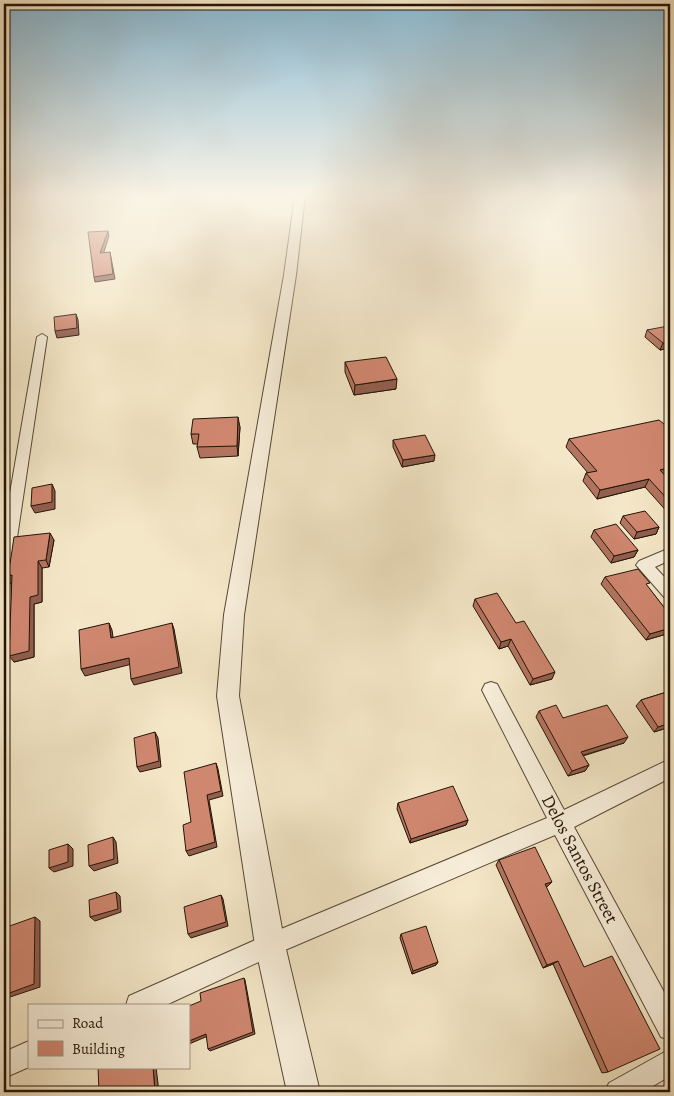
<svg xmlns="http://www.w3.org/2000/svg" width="674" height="1096" font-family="Alegreya,serif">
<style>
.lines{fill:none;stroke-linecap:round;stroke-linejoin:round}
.minor-casing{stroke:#574937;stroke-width:2}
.tertiary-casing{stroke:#574937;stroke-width:2}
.minor{fill:#f8efdb;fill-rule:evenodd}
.tertiary{fill:#f8efdb;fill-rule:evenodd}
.wall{fill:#b37460;stroke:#231407}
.shaded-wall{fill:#925e4e;stroke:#231407}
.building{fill:#d08770;stroke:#231407}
.labels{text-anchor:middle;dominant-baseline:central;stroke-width:5;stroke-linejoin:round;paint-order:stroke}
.near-street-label{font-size:18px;fill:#231407;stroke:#f8efdb}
</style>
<rect width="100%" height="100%" fill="#f4e7c7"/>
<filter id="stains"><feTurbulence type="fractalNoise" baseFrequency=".004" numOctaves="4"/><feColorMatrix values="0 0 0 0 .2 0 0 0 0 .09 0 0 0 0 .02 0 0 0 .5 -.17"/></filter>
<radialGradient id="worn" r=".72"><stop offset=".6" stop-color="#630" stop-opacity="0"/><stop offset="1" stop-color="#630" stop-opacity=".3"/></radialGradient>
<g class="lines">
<defs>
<g id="minor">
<path d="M42,334L47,337L12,571L9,575L4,577V528L37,337Z"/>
<path d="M670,548V560L655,567L670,583V599L664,597L636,565L639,561Z"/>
<path d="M491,682L497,684L564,810L670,759V778L574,827L670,1003V1040L661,1037L555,835L278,953L166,1005H126L129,996L262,937L547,818L482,690L485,684Z"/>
<path d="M29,1041V1067L4,1078V1052Z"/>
<path d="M670,1049V1076L643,1092H605L609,1083Z"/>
</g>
<path id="tertiary" d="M295,196H305L296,275L244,615L239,696L285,945L320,1092H287L255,945L217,696L224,615L284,275Z"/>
</defs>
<use href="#minor" class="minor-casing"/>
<use href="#tertiary" class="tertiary-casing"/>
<use href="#minor" class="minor"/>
<use href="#tertiary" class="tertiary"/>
</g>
<g class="wall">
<path d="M670,328V348L660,350L645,337L647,330Z"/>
<path d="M345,362L396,389L354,395L345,372Z"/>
<path d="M240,427L238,456L200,458L197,447L198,444H193L191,434Z"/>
<path d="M670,429V474L665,475L670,481V515L645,487L597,499L583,481L586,473H588L566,447L569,439Z"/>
<path d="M393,440L434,461L402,467L393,447Z"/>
<path d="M623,516L659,527L656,534L634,539L620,523Z"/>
<path d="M594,530L638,550L634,557L611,563L591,537Z"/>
<path d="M54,540L49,567L42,568V602L34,604V657L14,662L11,583L6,569Z"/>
<path d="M605,577L648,587L670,615V633L646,640L601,584Z"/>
<path d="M475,599L516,623L552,679L530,685L508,646L499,649L473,606Z"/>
<path d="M670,691V727L654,732L636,706L641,700Z"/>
<path d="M539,711L563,718L624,743L583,756L589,765L585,771L568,776L536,717Z"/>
<path d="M398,803L468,820L466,825L410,843L397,809Z"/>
<path d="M499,860L552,882L548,886L546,887L608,1072L602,1073L553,964L543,968L496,865Z"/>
<path d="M401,934L438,962L436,965L412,974L400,938Z"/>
</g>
<g class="shaded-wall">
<path d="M108,231L109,236L102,258L100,253Z"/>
<path d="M110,252L115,279L95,282L94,277Z"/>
<path d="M76,314L78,320L79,335L57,338L55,331Z"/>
<path d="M670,342V348L660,350L663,343Z"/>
<path d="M397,379L396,389L354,395L355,385Z"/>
<path d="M238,417L240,427L238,456L237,446Z"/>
<path d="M435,455L434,461L402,467L403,460Z"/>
<path d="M670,467V474L656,478L660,470Z"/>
<path d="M649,479L645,487L597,499L600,490Z"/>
<path d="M52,484L55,491V509L35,513L31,506Z"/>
<path d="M659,527L656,534L634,539L637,532Z"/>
<path d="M50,533L54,540L49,567L46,560Z"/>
<path d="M638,550L634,557L611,563L614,556Z"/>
<path d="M38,561L42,568V602L34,604V657L14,662L9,656L30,597Z"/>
<path d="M12,575L16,582L4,585V577Z"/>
<path d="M109,623L112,630L114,644L111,638Z"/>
<path d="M172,623L174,629L182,673L134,685L131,679Z"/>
<path d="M670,628V633L646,640L650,634Z"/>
<path d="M511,639L508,646L499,649L501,642Z"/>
<path d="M129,658L132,664L85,676L81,669Z"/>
<path d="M555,672L552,679L530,685L533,679Z"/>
<path d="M670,723V727L654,732L658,727Z"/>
<path d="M155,732L158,738L161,767L140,772L137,767Z"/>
<path d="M628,737L624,743L577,757L581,752Z"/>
<path d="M216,763L218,769L223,796L209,800L217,847L189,856L186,851L207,795Z"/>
<path d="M589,765L585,771L568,776L572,771Z"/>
<path d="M468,820L466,825L410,843L411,839Z"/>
<path d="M113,837L116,842L118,863L94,871L89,866Z"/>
<path d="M68,844L73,849V866L54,872L49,868Z"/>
<path d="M552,882L548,886L541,888L545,884Z"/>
<path d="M116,892L120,896L121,912L95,921L90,917Z"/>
<path d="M221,895L223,899L228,926L191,938L188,934Z"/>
<path d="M35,917L40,921V987L4,999V995Z"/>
<path d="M558,961L553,964L543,968L547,965Z"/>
<path d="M438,962L436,965L412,974L413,971Z"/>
<path d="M244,978L245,980L255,1034L210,1051L208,1049Z"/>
<path d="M206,1034L208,1036L189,1044V1041Z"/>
<path d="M153,1067H156L159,1092H155Z"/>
</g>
<g class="building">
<path d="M108,231L100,253L110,252L113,274L94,277L88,232Z"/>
<path d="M76,314L77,328L55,331L54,317Z"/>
<path d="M668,326L670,328V342L663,343L647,330Z"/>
<path d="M386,357L397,379L355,385L345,362Z"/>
<path d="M238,417L237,446L197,447L199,434H191L193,419Z"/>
<path d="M659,420L670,429V467L660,470L670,481V502L649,479L600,490L586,473L597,471L569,439Z"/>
<path d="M425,435L435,455L403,460L393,440Z"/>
<path d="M52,484V502L31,506L32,488Z"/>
<path d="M645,511L659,527L637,532L623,516Z"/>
<path d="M616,524L638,550L614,556L594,530Z"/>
<path d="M50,533L46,560L38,561V595L30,597L29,651L9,656L12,575L4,577V570L6,569L10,564L14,537Z"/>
<path d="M638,569L650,583L646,584L670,615V628L650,634L605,577Z"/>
<path d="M497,593L516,623L524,621L555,672L533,679L511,639L501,642L475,599Z"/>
<path d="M109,623L111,638L172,623L179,667L131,679L129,658L81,669L79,630Z"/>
<path d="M670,691V723L658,727L641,700Z"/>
<path d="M556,705L563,718L607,705L628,737L581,752L589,765L572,771L539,711Z"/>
<path d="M155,732L159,761L137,767L134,738Z"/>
<path d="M216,763L221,791L207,795L215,842L186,851L183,825L191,822L184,772Z"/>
<path d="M453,786L468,820L411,839L398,803Z"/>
<path d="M113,837L114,859L89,866L88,845Z"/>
<path d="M68,844V862L49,868V850Z"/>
<path d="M535,847L552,882L545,884L584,967L612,956L660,1049L608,1072L558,961L547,965L499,860Z"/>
<path d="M116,892L118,909L90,917L89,900Z"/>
<path d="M221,895L226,922L188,934L184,907Z"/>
<path d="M35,917L34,984L4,995V928Z"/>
<path d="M426,926L438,962L413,971L401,934Z"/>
<path d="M244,978L253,1032L208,1049L206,1034L189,1041V1006L201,1001L200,993Z"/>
<path d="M98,1067H153L155,1092H99Z"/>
<path d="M259,1087L260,1092H246Z"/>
</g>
<linearGradient id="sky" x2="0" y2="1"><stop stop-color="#89b9d3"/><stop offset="0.56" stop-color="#faf4e6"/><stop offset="1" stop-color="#faf4e6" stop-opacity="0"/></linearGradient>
<rect width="674" height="350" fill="url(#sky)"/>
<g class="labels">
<g class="near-street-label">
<text transform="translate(580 859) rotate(62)">Delos Santos Street</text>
</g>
</g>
<rect width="674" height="1096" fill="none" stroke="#f4e7c7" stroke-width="20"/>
<rect x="5" y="5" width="664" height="1086" fill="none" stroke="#231407" stroke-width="2.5"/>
<rect x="10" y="10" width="654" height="1076" fill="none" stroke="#231407"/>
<rect x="28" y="1004" width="162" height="65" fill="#f8efdb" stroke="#a39786"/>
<rect x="38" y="1020" width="25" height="8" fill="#f8efdb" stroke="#a39786"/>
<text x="72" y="1028" font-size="15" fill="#231407">Road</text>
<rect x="38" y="1041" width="25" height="15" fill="#d08770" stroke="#a39786"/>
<text x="72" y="1054" font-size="15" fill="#231407">Building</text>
<rect width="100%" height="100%" filter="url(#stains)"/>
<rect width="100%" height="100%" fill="url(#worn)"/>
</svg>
